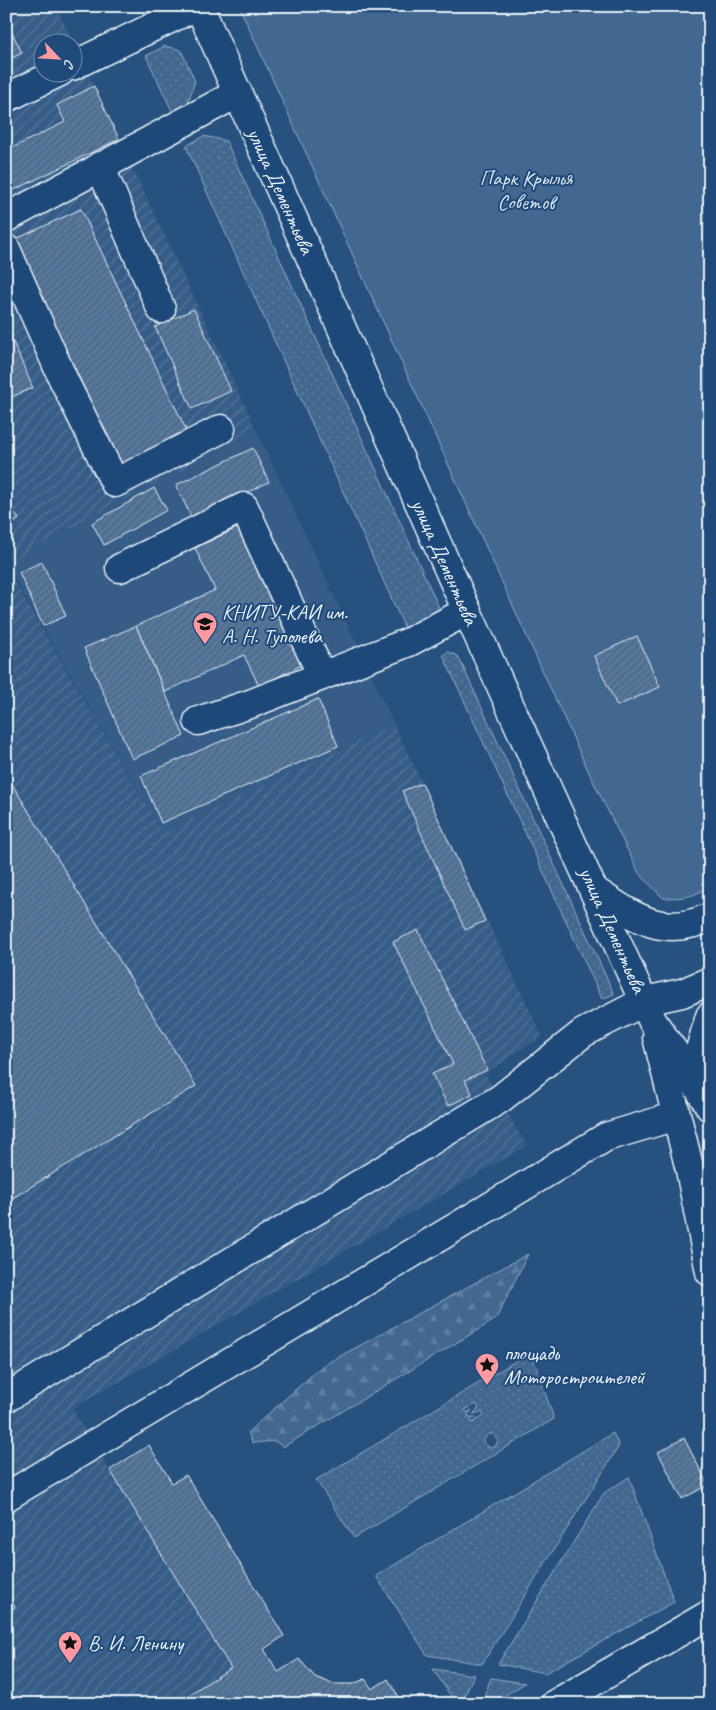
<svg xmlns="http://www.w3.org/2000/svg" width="716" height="1710" font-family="Caveat,sans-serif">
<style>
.built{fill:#355d88}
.industrial{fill:url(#industrial-furrows);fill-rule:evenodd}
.grass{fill:url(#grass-dots);stroke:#96acc4;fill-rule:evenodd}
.forest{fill:url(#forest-firs);stroke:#96acc4}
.green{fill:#436891;stroke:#96acc4}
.building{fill:url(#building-hatch);stroke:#e8f1f8}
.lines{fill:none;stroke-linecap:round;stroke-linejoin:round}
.minor-casing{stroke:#e8f1f8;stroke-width:31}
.major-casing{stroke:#e8f1f8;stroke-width:31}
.minor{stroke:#1f4a7a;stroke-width:28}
.major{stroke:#1f4a7a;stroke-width:28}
.labels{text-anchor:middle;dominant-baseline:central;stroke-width:4;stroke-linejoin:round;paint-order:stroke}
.park-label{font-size:21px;fill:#d8e3ee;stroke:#1f4a7a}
.street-label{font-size:21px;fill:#e8f1f8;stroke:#1f4a7a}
.poi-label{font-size:21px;fill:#e8f1f8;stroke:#1f4a7a;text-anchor:start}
</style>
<defs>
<pattern id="industrial-furrows" width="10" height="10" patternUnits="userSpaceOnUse" patternTransform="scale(1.25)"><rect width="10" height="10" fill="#355d88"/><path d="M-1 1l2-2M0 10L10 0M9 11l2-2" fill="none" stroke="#52759a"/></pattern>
<pattern id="grass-dots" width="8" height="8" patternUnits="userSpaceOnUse" patternTransform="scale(1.25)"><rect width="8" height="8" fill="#436891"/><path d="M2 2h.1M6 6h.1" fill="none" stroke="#5e7ea1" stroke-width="1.8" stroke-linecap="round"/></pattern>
<pattern id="forest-firs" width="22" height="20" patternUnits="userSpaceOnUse" patternTransform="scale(1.25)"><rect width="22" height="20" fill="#436891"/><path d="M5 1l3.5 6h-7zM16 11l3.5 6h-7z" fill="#5e7ea1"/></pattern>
<pattern id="building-hatch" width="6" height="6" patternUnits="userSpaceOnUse" patternTransform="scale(1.25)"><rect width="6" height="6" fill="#57789d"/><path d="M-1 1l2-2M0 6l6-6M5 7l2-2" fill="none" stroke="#4f6278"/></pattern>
</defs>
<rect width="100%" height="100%" fill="#27517f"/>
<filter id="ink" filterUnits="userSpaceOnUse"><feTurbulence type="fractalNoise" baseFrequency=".02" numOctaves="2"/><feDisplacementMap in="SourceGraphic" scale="10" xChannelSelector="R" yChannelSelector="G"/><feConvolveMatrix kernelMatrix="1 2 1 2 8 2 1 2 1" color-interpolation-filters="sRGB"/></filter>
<g filter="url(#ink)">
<path class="built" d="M256,429L394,724L163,833L6,564Z"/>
<g class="industrial">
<path d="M6,6H56L256,429L6,564ZM42,42H72V72H42Z"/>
<path d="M6,567L163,833L394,724L542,1036L485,1074L527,1146L72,1409L253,1704H6Z"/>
</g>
<g class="grass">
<path d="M165,46L181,50L195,81L188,102L173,113L146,56Z"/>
<path d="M204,136L226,141L442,614L408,635L186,146Z"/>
<path d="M448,652L458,656L614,994L602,999L443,655Z"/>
<path d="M531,1352L554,1419L354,1538L316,1480ZM476,1404L479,1408L473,1414L482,1412L484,1416L472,1423L471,1420L476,1417H469L468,1415L472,1410L467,1413L465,1410ZM489,1434H493L498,1440L495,1447L490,1448L484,1443V1439Z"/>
<path d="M613,1433L619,1446L482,1664L427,1655L376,1576Z"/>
<path d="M629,1477L674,1602L545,1673L498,1664L604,1493Z"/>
<path d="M433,1669L474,1675L461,1704H456Z"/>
<path d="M491,1678L525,1683L491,1704H481Z"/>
</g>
<path class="forest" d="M528,1254L496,1319L283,1447L275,1441L252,1443L248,1432L322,1366Z"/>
<path class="green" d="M239,6H710V883C698,898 680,898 663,898L639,873L591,777Z"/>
<g class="building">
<path d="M6,20L22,53L6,61Z"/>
<path d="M94,86L119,139L6,194V151L65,122L57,105Z"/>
<path d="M81,209L190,438L123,470L14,240Z"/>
<path d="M194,309L231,391L192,409L155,327Z"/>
<path d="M6,326L33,388L6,399Z"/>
<path d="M253,448L269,482L192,519L176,485Z"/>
<path d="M154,488L167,510L104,545L92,523Z"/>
<path d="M6,502L19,519L6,528Z"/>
<path d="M239,527L304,664L259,686L244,655L165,692L136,626L215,590L195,548Z"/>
<path d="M42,562L66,616L43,626L19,572Z"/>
<path d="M136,626L184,736L132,759L84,648Z"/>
<path d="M637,636L660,687L617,706L594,656Z"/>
<path d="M318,699L338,746L161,823L141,776Z"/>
<path d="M6,774L196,1086L6,1202Z"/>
<path d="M422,783L485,921L465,930L402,791Z"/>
<path d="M418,930L487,1070L465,1080L472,1094L448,1106L432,1074L453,1064L393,942Z"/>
<path d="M684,1438L708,1485L682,1499L658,1452Z"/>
<path d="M149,1445L172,1483L186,1475L284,1636L264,1649L278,1672L299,1659L315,1677L333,1684H353L365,1679L372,1689L388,1679L403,1704H174L231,1668L110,1470Z"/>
<path d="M6,1593L15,1607L6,1612Z"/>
</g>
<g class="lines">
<defs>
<g id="minor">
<path d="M72,66L197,6"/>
<path d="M6,98L60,72"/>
<path d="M100,166L161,309"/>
<path d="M6,218L238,93"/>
<path d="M6,249L64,381L115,483L221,429"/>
<path d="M120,568L244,507L322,676"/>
<path d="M198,721L250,704L409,642L467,611"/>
<path d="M595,891C634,917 663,939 710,917"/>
<path d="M692,1077L710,1016"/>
<path d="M6,1398L500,1099L583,1033L645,1001L682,993L710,981"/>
<path d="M6,1497L606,1137L676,1116"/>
<path d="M555,1704L710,1614"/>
</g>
<g id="major">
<path d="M199,6L467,611L653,1022L692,1077L710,1107"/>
<path d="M657,1037L690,1170L710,1272"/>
</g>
</defs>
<use href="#minor" class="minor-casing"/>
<use href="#major" class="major-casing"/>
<use href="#minor" class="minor"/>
<use href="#major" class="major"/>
</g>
</g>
<defs>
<symbol id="university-pin" viewBox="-11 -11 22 30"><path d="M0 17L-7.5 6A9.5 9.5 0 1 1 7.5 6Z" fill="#ff9aa2" stroke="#1f4a7a"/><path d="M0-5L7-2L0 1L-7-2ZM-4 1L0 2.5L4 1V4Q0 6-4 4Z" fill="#111"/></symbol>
<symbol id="sight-pin" viewBox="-11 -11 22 30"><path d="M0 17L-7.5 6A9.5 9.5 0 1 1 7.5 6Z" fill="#ff9aa2" stroke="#1f4a7a"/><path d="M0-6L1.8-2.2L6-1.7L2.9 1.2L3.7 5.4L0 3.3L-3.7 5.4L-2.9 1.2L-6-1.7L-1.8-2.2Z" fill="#111"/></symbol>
</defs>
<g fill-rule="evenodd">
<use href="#university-pin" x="191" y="610" width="28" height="38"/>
<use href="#sight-pin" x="473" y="1351" width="28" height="38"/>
<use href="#sight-pin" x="56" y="1629" width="28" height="38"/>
</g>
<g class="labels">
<g class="park-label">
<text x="526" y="178">Парк Крылья<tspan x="526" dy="24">Советов</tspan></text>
</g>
<g class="street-label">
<text transform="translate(281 191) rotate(66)">улица Дементьева</text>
<text transform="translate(445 562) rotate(66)">улица Дементьева</text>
<text transform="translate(613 930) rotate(66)">улица Дементьева</text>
</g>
<g class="poi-label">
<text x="222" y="612">КНИТУ-КАИ им.<tspan x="222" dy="24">А. Н. Туполева</tspan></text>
<text x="504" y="1353">площадь<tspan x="504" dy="24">Моторостроителей</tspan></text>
<text x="88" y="1643">В. И. Ленину</text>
</g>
</g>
<rect width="716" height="1710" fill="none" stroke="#1f4a7a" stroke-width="25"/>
<rect x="12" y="12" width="691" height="1685" fill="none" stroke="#e8f1f8" stroke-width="2" filter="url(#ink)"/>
<g transform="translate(58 58) rotate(115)"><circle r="24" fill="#1f4a7a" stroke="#6f8dac"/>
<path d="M0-4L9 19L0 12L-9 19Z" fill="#ff9aa2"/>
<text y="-8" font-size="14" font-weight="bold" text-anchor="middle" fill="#e8f1f8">С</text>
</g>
</svg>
